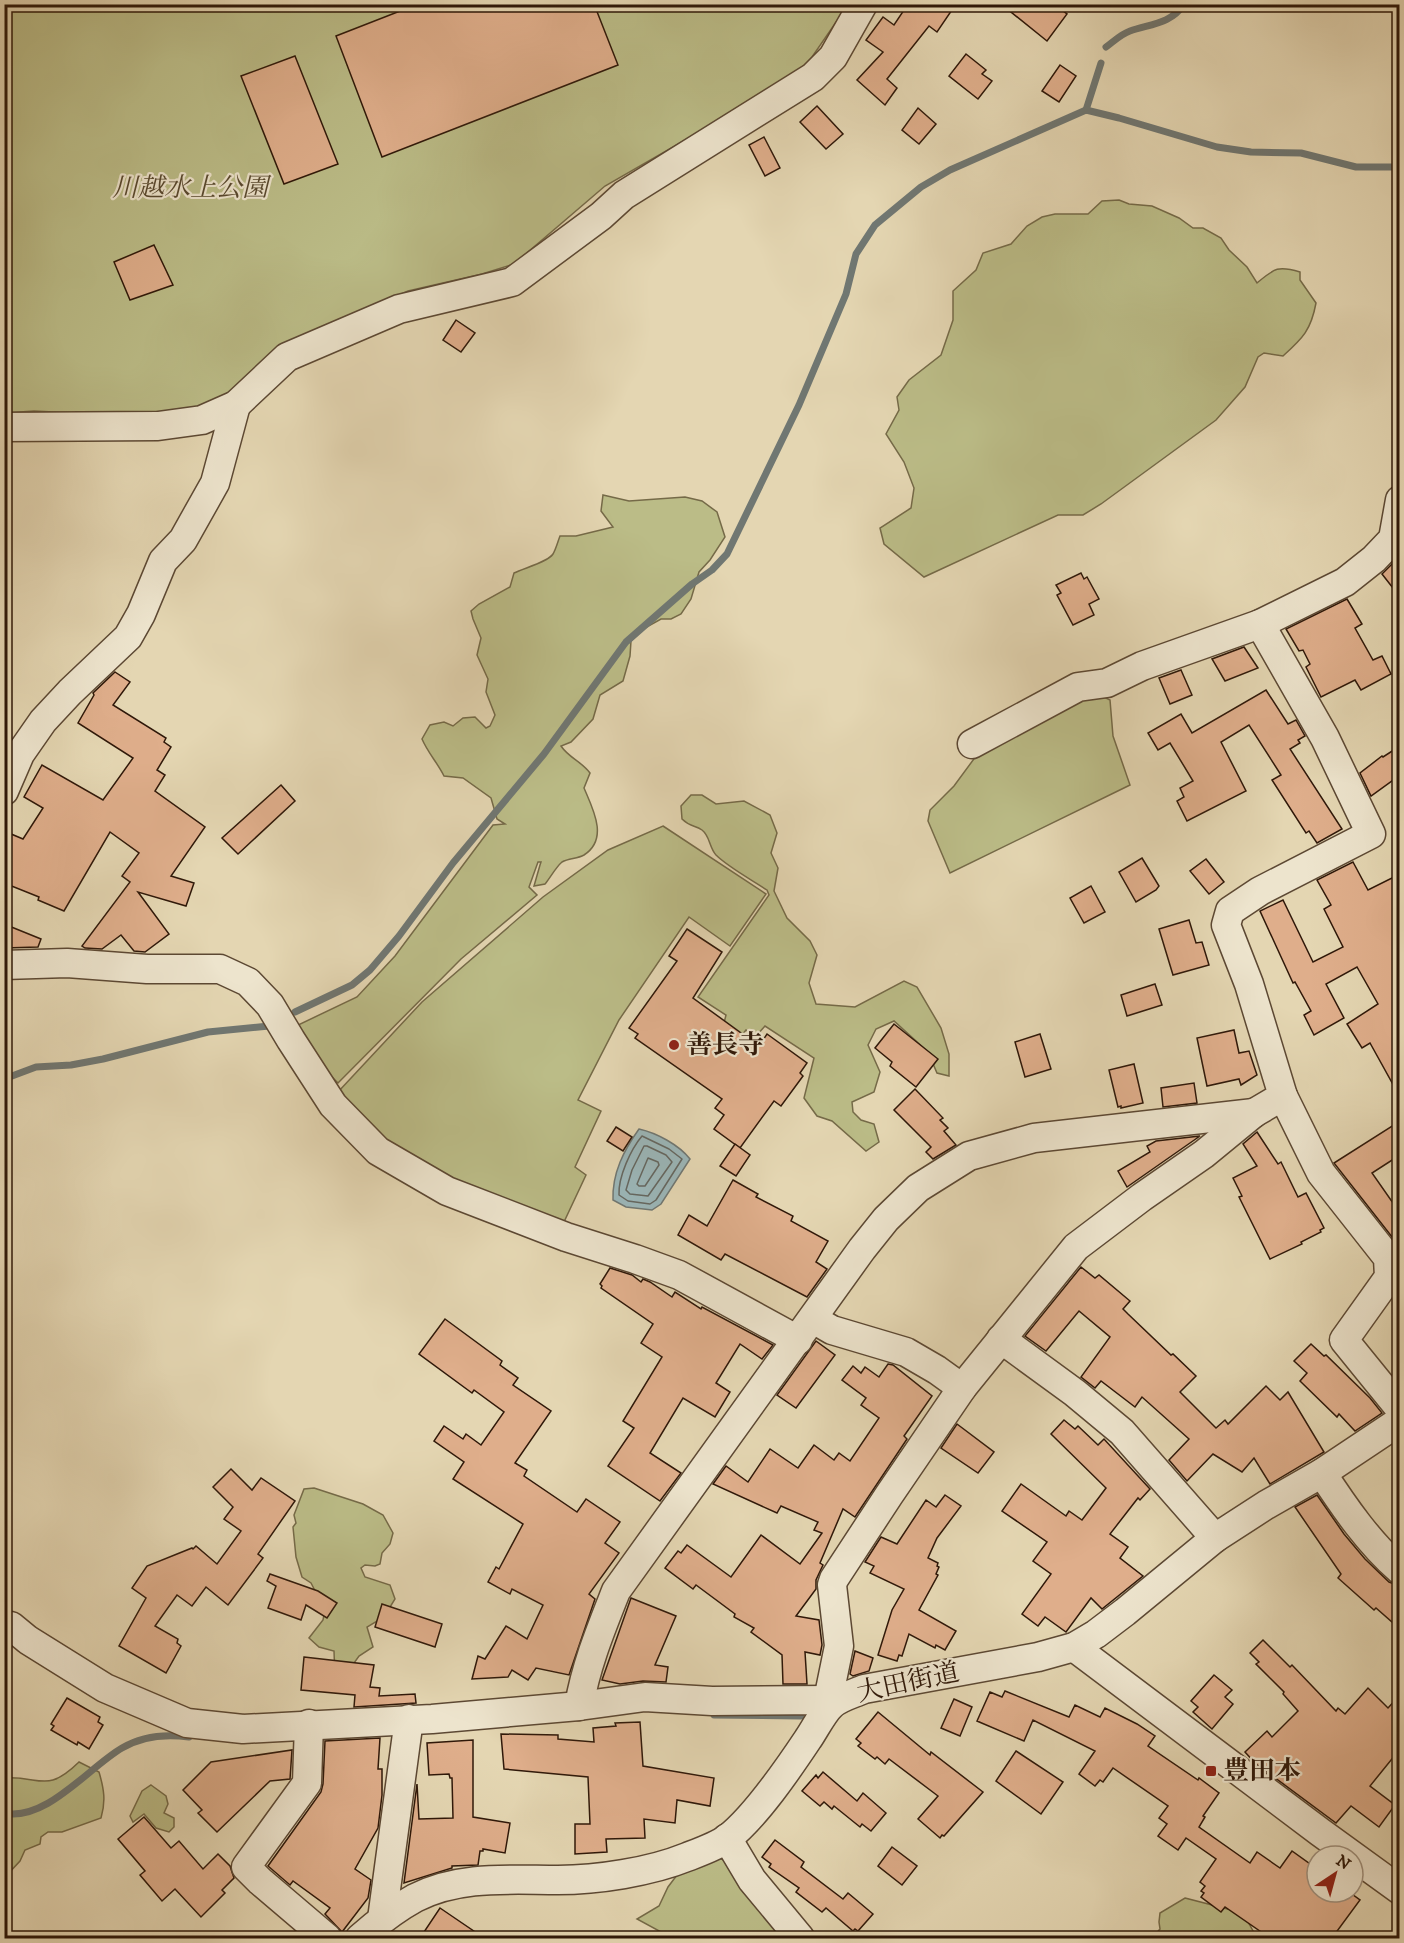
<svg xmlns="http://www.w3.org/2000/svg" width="1404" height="1943" font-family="'IM FELL DW Pica','Noto Serif JP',serif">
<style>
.green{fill:#bbbc87;stroke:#756a48;stroke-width:1.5}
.water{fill:#9bb6b8;stroke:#707772;stroke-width:1.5}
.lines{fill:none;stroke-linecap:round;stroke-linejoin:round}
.shore{stroke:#656760;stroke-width:1.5}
.stream{stroke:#707772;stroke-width:7}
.building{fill:#dfae8b;stroke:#2f1809;stroke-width:1.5}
.minor-casing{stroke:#5c4833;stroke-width:31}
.minor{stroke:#ede4cd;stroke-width:28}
.poi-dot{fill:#8f2418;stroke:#ede4cd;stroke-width:2}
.labels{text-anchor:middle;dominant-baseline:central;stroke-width:4.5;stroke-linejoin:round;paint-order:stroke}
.park-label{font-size:26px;font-style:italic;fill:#59492f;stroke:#ede4cd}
.poi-label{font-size:26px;font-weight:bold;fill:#2f1809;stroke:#ede4cd;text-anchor:start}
.street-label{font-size:26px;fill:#2f1809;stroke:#ede4cd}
</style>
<rect width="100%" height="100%" fill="#e4d6b2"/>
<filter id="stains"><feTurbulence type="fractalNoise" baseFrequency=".00333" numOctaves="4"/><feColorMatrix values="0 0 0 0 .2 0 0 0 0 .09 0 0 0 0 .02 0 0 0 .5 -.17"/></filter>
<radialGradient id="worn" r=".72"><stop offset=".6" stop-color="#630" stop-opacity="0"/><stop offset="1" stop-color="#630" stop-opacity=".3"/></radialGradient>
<g class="green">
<path d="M4,5H848L812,57L791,79L605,186L514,264L482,274L408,291L278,349L223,398L184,412L114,415L34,411L5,413Z"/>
<path d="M1119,200L1129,204L1152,206L1179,218L1193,228H1203L1221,238L1229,250L1247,267L1257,283C1274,269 1277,265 1300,272V280L1316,303C1311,330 1303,338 1283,356L1264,353L1258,357L1245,387L1216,420L1101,504L1083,515H1058L924,577L884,544L880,528L911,508L914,488L904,462L886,434L899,410L897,397L909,380L941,355L953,320V291L976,270L983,253L1011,244L1027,226L1042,217L1055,214H1088L1102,201Z"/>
<path d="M603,495L629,501L685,497L702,501L717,512L725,537L710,560L699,572L691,599L681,614L671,619H661L643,629L631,641L630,656L623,681L600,695L593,719L571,742L561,746C569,758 581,761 590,773L584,788C593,809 609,839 584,855C577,859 569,858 562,862C556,867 550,878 545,884L534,886L540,865L541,862H538L529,887L537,895L461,959L338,1083L317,1062L296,1026L357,997L395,956L493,825L505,824L497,819L491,798L463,778L444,776C437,762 428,753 422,739L430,725L444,722L453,726L463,718L475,717L486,728L490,726L495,715L486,692L488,679L477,655L481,638L473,619L471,611L479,604L510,587L514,573C524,568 548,562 553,554C556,549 558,541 560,536H576L613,527L601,511Z"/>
<path d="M1100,695L1110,700L1113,736L1130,785L950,873L928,821L930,810L954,786L979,752L1070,700Z"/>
<path d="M691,795H702L716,804L744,801L770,815L777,833L771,853L778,868L774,891L787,918L810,941L817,955L809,983L816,1004L855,1007L904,981L917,987L941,1028L949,1054V1076L937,1073L928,1052L894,1021L876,1029L868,1045L880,1072L874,1092L852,1102L853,1112L861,1120L874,1124L879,1142L866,1151L832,1121L817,1116L804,1098L814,1058L765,1026L756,1036L746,1030L742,1035L724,1023L726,1015L698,997L769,895L767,890C752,880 728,867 716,855C709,847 710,836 702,830C695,825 690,827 682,819L681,806Z"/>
<path d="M663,826L766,894L730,946L689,917L619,1020L578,1100L601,1111L575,1167L586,1175L563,1224C499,1198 431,1176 377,1133C362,1121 351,1105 338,1092L422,1002L543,897L608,850Z"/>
<path d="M314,1488L363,1504L383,1515L393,1533L390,1544L382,1553L380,1564L375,1566L365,1565L361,1568L365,1577L390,1585L395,1599L384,1617L367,1627L373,1647L359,1656L344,1677L335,1678L334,1651L319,1647L309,1638L323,1620L325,1610L311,1583L302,1577L296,1557L293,1527L296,1523L294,1515L304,1489Z"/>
<path d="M79,1762L99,1772C104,1789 106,1801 101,1818L62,1832H48L41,1837L40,1844L25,1850L20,1861L5,1877V1778C42,1776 46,1794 79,1762Z"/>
<path d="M151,1785L166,1796L168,1804L164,1813L174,1818V1827L169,1832L156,1828L144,1814L133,1822L130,1816L142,1791Z"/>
<path d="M717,1857L737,1866L791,1938H672L637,1919L659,1906L668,1887L680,1871Z"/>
<path d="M1185,1898L1243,1913L1257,1938H1152L1160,1929L1159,1922L1160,1913Z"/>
</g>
<path class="water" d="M639,1129C657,1133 679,1145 690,1159L661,1204L652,1210L626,1207L613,1200C612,1173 624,1150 639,1129Z"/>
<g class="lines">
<g class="shore">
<path d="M642,1136L669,1149L682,1159L656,1200L650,1204L628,1201L619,1195C618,1177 631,1149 642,1136Z"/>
<path d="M644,1146H647L666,1155L672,1162L648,1196L630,1194L626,1190L632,1170Z"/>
<path d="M648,1158L658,1162L659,1165L645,1186H639L637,1184Z"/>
</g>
<g class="stream">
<path d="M1106,47C1113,42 1121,34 1130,31C1150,24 1171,24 1184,4"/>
<path d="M1086,110L1101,63"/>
<path d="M295,1012L352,985L370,970L399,936L453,863L544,754L626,642L692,584L712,570L727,554L799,405L846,294L856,254L875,225L921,187L950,170L1086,110L1119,118L1217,147L1251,152L1301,153L1356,167H1400"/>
<path d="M4,1079L36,1067L71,1065L103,1059L208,1032L269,1026"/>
<path d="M714,1715L801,1716"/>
<path d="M4,1813C46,1822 89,1767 122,1748C142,1736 167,1734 189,1737"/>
</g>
</g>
<g class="building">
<path d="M418,4H594L618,65L382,157L336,36Z"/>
<path d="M908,4H956L937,32L929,26L887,79L897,88L885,105L857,80L883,52L866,40L883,17L894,25Z"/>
<path d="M1001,4H1054L1067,14L1047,41Z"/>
<path d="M966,54L986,70L982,74L992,81L978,99L949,76Z"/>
<path d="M295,56L338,164L284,184L241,76Z"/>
<path d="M1060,65L1076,76L1059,102L1042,91Z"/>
<path d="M817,106L843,134L826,149L800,122Z"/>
<path d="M918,108L936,124L919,144L902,130Z"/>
<path d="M764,137L780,168L765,176L749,145Z"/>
<path d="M154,245L173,285L130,300L114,262Z"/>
<path d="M456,320L475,333L461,352L443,340Z"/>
<path d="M1400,556V597L1382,574Z"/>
<path d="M1081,573L1084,579L1087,577L1099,599L1089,604L1094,615L1073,625L1057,595L1061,593L1056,585Z"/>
<path d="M1347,599L1362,624L1355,628L1373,660L1382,656L1391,674L1361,690L1355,680L1321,697L1306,667L1310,664L1303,650L1299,651L1286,629Z"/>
<path d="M1244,647L1258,668L1225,681L1212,659Z"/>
<path d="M1181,670L1192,695L1170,704L1159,678Z"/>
<path d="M115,672L130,682L113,705L166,738L164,742L171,747L157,770L165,775L155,791L205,827L171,876L194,883L186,906L138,892L169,934L145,952L134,951L121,935L102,949L85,948L82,946L130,882L122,876L139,853L110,832L64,911L38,900L39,897L4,883V831L23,839L43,808L24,797L42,765L103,800L133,758L78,723L94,695L93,693Z"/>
<path d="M1266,690L1288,724L1296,720L1305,736L1298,740L1300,743L1290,749L1342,829L1317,843L1309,831L1306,833L1272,780L1281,775L1249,725L1221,742L1246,791L1187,821L1177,801L1184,797L1180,788L1193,781L1170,743L1158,750L1148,733L1181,714L1192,733Z"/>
<path d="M1400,746V775L1371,796L1360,773L1382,756L1383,757Z"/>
<path d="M281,785L295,801L238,854L222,838Z"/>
<path d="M1142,858L1159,886L1156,890L1136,902L1119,872Z"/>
<path d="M1206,859L1224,882L1209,894L1190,871Z"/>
<path d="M1353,862L1368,890L1400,874V1097L1370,1043L1362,1048L1347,1024L1378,1004L1357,967L1326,984L1344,1018L1314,1035L1304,1015L1311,1011L1295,982L1293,983L1260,911L1283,900L1313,962L1343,947L1324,909L1331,905L1317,880Z"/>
<path d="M1091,886L1105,912L1084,923L1070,898Z"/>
<path d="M1189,920L1196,943L1202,942L1209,965L1173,975L1159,929Z"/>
<path d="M4,924L41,939L38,947L4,948Z"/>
<path d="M687,929L722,952L693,998L759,1046L767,1034L807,1063L800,1073L803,1076L781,1106L774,1101L740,1148L714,1129L724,1115L715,1108L722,1099L635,1038L638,1034L629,1028L677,961L669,956Z"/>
<path d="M1155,984L1162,1005L1127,1016L1121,995Z"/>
<path d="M894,1024L938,1059L916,1087L890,1066L892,1062L875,1048Z"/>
<path d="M1234,1030L1239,1053L1249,1051L1257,1075L1241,1085L1239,1079L1207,1086L1197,1038Z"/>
<path d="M1040,1034L1051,1069L1025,1077L1015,1042Z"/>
<path d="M1134,1064L1143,1103L1121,1108V1106L1118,1107L1109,1070Z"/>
<path d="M1194,1083L1197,1103L1163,1107L1161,1088Z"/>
<path d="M915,1089L943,1118L940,1120L948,1128L944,1131L956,1145L933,1159L926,1152L931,1147L894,1110Z"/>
<path d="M1400,1121V1155L1372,1173L1400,1213V1240L1396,1242L1334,1163Z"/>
<path d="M616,1127L632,1137L623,1151L607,1141Z"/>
<path d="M1257,1132L1278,1164L1281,1162L1298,1197L1306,1193L1324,1228L1320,1230L1321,1232L1301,1242L1302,1244L1270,1259L1239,1197L1242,1196L1233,1178L1257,1166L1243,1144Z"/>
<path d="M1200,1136L1127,1187L1118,1171L1150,1152L1147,1146L1156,1141Z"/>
<path d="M735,1144L750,1155L736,1176L720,1166Z"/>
<path d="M733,1180L758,1194L756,1197L793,1216L791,1221L828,1241L816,1262L827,1269L807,1297L725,1254L721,1260L678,1235L689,1215L707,1226Z"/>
<path d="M1081,1267L1095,1278L1099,1275L1130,1301L1123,1309L1128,1314L1171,1355L1173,1354L1196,1376L1180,1392L1216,1428L1225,1420L1228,1424L1266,1386L1280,1400L1288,1392L1324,1452L1270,1484L1254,1458L1242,1472L1213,1454L1187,1481L1169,1460L1189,1439L1142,1397L1135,1407L1101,1381L1095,1388L1081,1377L1110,1337L1079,1311L1046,1351L1025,1336Z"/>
<path d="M610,1268L632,1275L641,1282L643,1279L650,1282L672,1297L675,1292L701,1309L702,1307L773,1345L762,1359L740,1344L716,1383L730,1392L715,1417L683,1398L650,1453L681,1473L660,1501L608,1466L634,1428L623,1421L662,1357L641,1343L653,1324L601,1288L602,1286L600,1284Z"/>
<path d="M445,1319L502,1361L500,1365L518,1378L513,1385L551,1411L515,1463L527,1470L524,1476L577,1512L586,1499L620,1522L605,1543L619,1553L589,1594L595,1599L569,1675L536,1668L528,1680L512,1670L508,1677L472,1679L478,1656L485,1659L506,1626L527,1639L543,1605L512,1589L510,1594L488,1582L496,1567L499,1569L523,1524L453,1479L464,1462L434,1441L444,1426L463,1439L466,1434L481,1445L504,1412L474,1390L472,1393L419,1354Z"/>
<path d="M816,1341L835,1355L796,1408L777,1395Z"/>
<path d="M1311,1344L1324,1356L1326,1355L1370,1398L1382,1413L1355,1431L1339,1414L1337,1417L1300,1381L1307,1373L1294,1361Z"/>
<path d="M888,1364L893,1365L932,1396L904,1436L907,1439L855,1517L843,1509L820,1563L823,1565L816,1580V1589L796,1616L819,1620L822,1645L820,1655L805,1652L807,1684H783L782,1655L751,1632L754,1628L734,1617L735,1614L696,1585L693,1589L665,1568L678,1551L681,1553L687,1545L731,1577L761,1535L800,1564L822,1533L814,1530L818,1522L781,1506L777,1513L713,1484L726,1466L748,1482L770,1449L798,1468L814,1445L834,1460L839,1453L850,1461L879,1418L861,1405L866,1398L842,1380L853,1366L861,1373L865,1367L879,1377Z"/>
<path d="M1064,1420L1075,1429L1078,1426L1098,1445L1104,1439L1150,1489L1140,1500L1138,1498L1110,1534L1128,1547L1120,1558L1143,1576L1102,1609L1091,1598L1066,1632L1045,1617L1038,1626L1022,1614L1051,1574L1033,1561L1047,1542L1002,1511L1021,1484L1066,1516L1069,1511L1082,1520L1106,1488L1051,1434Z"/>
<path d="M957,1424L994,1452L978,1473L941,1448Z"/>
<path d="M231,1469L252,1490L261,1478L295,1501L258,1554L263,1558L228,1605L206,1587L192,1606L177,1595L155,1626L178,1639L177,1643L181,1646L166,1673L119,1646L146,1598L132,1588L147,1566L192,1548L193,1549L196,1546L217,1564L241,1531L224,1519L233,1507L213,1487Z"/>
<path d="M945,1495L961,1506L937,1538L928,1558L938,1563L937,1566L939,1567L936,1574L938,1575L919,1610L956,1631L945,1650L936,1645L935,1648L909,1634L902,1656L899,1655L897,1661L878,1655L892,1610L904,1589L870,1573L874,1566L865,1562L881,1537L897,1544L926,1500L936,1507Z"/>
<path d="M1317,1495L1344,1534L1365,1559L1389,1582L1400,1586V1629L1376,1608L1374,1610L1338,1578L1341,1574L1295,1507Z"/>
<path d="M270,1574L318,1591L337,1603L327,1618L306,1605L301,1620L268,1608L276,1586L267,1581Z"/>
<path d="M631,1598L676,1616L655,1665L668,1667L666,1682L643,1681L620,1684L602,1680Z"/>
<path d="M382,1604L442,1624L435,1647L375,1627Z"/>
<path d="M1263,1640L1290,1667L1292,1665L1336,1711L1338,1708L1345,1714L1368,1688L1388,1708L1400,1695V1749L1370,1786L1395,1805L1379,1827L1351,1806L1336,1823L1255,1763L1245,1752L1267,1731L1272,1737L1298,1711L1283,1694L1284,1692L1256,1664L1259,1662L1250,1653Z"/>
<path d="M855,1651L873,1658L869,1671L853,1676L850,1674Z"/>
<path d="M304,1657L374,1665L370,1687L380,1688L379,1696L415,1694L416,1703L354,1707L355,1695L301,1690Z"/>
<path d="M1214,1675L1232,1690L1225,1697L1233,1704L1212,1729L1193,1712L1198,1707L1191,1701Z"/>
<path d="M1005,1691L1069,1717L1075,1705L1100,1717L1105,1708L1137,1724L1155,1736L1148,1746L1198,1780L1199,1778L1219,1793L1203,1816L1205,1817L1199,1827L1250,1863L1257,1852L1280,1868L1292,1851L1317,1869V1892H1349L1360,1900L1332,1938H1270L1225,1907L1221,1912L1201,1897L1204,1893L1201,1891L1205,1886L1200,1882L1216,1859L1186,1838L1178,1850L1158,1836L1167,1824L1159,1818L1168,1806L1113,1768L1103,1782L1100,1780L1095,1786L1079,1774L1095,1751L1033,1720L1024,1741L977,1721L990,1692L1002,1697Z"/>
<path d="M67,1698L100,1717L98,1722L103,1725L89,1749L78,1742L77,1745L51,1730L54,1726L51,1724Z"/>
<path d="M954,1699L972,1707L960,1736L941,1728Z"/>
<path d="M878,1712L930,1755L931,1752L983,1792L944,1836L942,1835L940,1838L918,1819L938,1796L889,1759L885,1764L877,1757L875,1759L858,1746L861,1743L856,1739Z"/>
<path d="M640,1722L643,1766L714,1778L710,1806L677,1800L675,1823L644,1819L645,1838L606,1839L607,1852L575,1854V1824H590L588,1777L504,1769L501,1734L558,1735V1739L594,1742L593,1728L616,1726L615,1723Z"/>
<path d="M380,1738L378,1769H382V1795L378,1828L355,1869L371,1880L368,1898L342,1932L325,1914L330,1908L293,1881L290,1885L268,1866L321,1792L323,1784L325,1741Z"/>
<path d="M473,1740V1817L510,1823L505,1853L483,1849V1851H480L478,1865L452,1866V1868L404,1883L417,1784L419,1819L453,1818L452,1778H450L449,1774L429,1775L427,1743Z"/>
<path d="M292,1750L290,1779L270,1781L217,1832L198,1813L202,1810L183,1790L211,1762Z"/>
<path d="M1016,1751L1063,1782L1041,1814L996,1781Z"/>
<path d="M823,1772L857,1801L863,1793L886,1813L871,1831L862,1824L860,1827L834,1806L832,1809L824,1802L820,1806L802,1791L816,1775L818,1778Z"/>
<path d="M144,1817L171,1848L179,1841L203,1869L218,1854L230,1866L234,1878L222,1890L225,1893L201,1917L175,1889L162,1901L140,1875L145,1871L118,1839Z"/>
<path d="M775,1840L804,1862L801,1867L843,1899L848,1893L873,1914L858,1931L855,1929L853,1931L826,1908L822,1912L796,1892L799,1888L769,1867L771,1864L762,1857Z"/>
<path d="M892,1847L917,1866L902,1885L878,1866Z"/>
<path d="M440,1908L484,1938H420Z"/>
</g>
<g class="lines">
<defs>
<g id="minor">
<path d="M4,427L158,426L202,420L236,405L287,357L399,309L512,282L601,216L624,195L813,77L833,57L863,4"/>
<path d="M972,744L1078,687L1107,683L1142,666L1260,624L1345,582L1374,559L1393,539L1400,500"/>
<path d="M4,791L20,754L43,721L70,692L128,637L141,614L163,561L183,540L215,483L236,405"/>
<path d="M4,965L67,963L147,969H220L248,982L270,1005L291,1040L333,1105L378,1151L447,1191L566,1237L635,1259L679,1275L798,1340"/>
<path d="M1283,1096L1321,1173L1388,1258L1389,1277L1344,1340L1400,1409"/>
<path d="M813,1319L832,1330L906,1352L937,1370L962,1388"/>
<path d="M1001,1339L1075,1393L1122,1432L1215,1538"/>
<path d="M1322,1473C1344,1507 1369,1543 1400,1570"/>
<path d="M4,1625L11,1626L28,1640L105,1688L187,1723L243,1729L432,1719L579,1706L645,1697L712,1701L828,1700L831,1705"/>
<path d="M1074,1647L1320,1832L1400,1890"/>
<path d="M828,1700L839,1646L832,1585L834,1579L889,1495L962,1388L1076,1247L1142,1197L1204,1154L1254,1113L1283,1096L1249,984L1226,925L1230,911L1260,891L1371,834L1325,738L1260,624"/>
<path d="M579,1706C586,1665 601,1629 616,1591L862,1249L886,1219L918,1188L969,1156L1034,1138L1254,1113"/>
<path d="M309,1724L307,1783L246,1867L260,1881L327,1938"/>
<path d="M727,1838L752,1880L800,1938"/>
<path d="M382,1919L409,1719"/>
<path d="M360,1938C377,1923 395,1909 415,1898C459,1875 510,1880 558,1880C597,1880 650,1872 687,1857C700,1852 717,1846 728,1838C756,1816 788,1769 808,1739C815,1729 822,1714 831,1705C840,1697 853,1694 864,1689L1038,1657L1074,1647L1096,1634L1125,1612L1215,1538L1266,1505L1322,1473L1400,1421"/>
</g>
</defs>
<use href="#minor" class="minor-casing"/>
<use href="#minor" class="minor"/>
</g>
<g class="poi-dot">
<circle cx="674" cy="1045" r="6"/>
<rect x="1205" y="1765" width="12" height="12" rx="3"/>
</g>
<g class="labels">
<g class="park-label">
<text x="190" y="188">川越水上公園</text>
</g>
<g class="poi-label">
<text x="686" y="1045">善長寺</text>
<text x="1223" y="1771">豊田本</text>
</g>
<g class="street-label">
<text transform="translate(908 1683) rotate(-12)">大田街道</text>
</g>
</g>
<rect width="1404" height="1943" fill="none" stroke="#e4d6b2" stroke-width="24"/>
<rect x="6" y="6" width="1392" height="1931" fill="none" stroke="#2f1809" stroke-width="3"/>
<rect x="12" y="12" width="1380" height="1919" fill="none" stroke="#2f1809" stroke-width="1.5"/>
<g transform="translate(1335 1874) rotate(36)"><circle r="28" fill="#ede4cd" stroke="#a1927f" stroke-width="1.5"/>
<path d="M0-4.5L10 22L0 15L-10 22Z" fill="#8f2418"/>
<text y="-9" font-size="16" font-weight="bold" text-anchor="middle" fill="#2f1809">N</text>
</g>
<rect width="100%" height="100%" filter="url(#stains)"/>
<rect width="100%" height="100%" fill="url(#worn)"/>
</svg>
